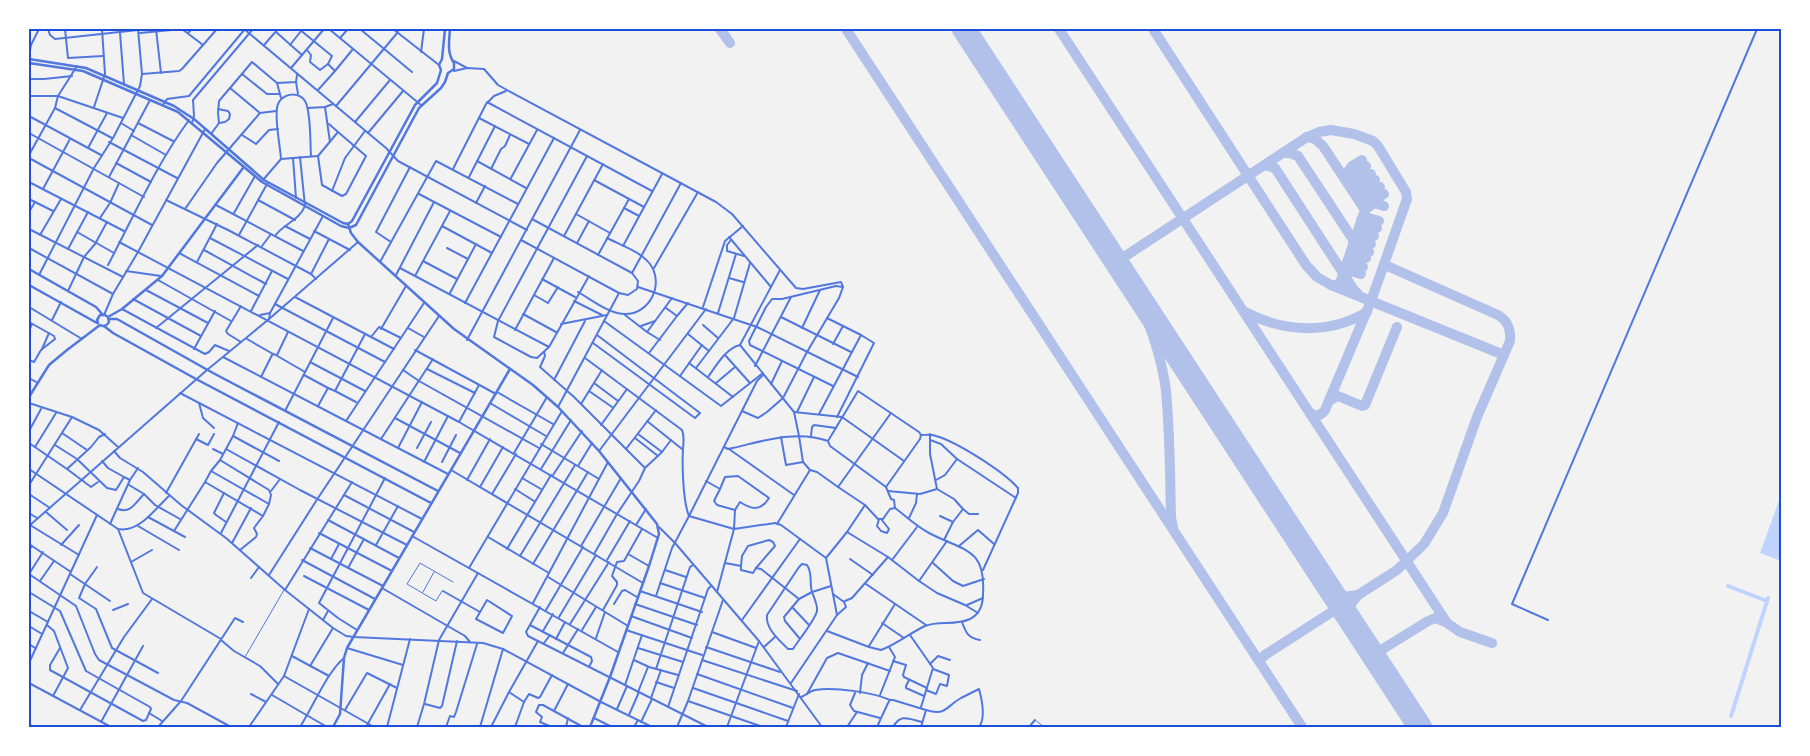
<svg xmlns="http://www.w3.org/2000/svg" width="1810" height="756" font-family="Georgia,serif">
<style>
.water{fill:#bfd3fe}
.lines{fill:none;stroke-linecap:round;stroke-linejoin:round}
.canal{stroke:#bfd3fe;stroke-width:4}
.taxiway{stroke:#b2c1ea;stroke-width:10}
.runway{stroke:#b2c1ea;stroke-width:24}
.service{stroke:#5277de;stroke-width:1}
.pedestrian{stroke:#5277de;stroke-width:1}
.minor{stroke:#5277de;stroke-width:2}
.tertiary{stroke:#5277de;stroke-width:2.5}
.secondary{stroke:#1d4ed8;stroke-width:3}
.neatline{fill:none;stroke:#1d4ed8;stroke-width:2}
</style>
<rect width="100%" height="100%" fill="#f2f2f2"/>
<path class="water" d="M1781,495V561L1760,553Z"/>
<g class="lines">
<g class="canal">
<path d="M1728,586L1767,601"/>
<path d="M1731,716L1768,598"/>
</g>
<g class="taxiway">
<path d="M720,29L730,43"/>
<path d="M846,29L1302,727"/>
<path d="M970,29L971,40"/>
<path d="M1059,29L1447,623L1460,632L1492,643"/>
<path d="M1153,29L1306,265L1317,277L1331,285L1504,355"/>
<path d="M1307,137L1315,139L1323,146L1365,210L1340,283L1336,285H1331"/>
<path d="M1283,153H1290L1298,156L1354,241"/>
<path d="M1362,160L1352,166L1349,170L1368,201L1365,210"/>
<path d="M1265,165L1275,168L1354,290L1358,294"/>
<path d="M1354,178L1356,172L1366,166"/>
<path d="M1359,186V181L1371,174"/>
<path d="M1363,193L1364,187L1375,180"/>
<path d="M1367,199L1368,195L1380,187"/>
<path d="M1368,205L1384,194"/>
<path d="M1366,209L1374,203L1384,206"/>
<path d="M1361,220L1365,217L1379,221"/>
<path d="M1359,228C1365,222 1369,225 1377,228"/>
<path d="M1355,237L1363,233L1374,236"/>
<path d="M1353,243L1359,240L1371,244"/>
<path d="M1351,251L1357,247L1369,252"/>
<path d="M1110,252L1116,257H1124L1120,263L1122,270"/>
<path d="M1124,257L1307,137L1319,132L1331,130L1354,134L1373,141L1378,146L1406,192L1407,199L1371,301L1325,410C1321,416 1316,417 1310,413"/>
<path d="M1348,260L1355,254L1366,258"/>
<path d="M1345,268L1351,263L1363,267"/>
<path d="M1343,272L1350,271L1361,274"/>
<path d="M1136,293C1150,324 1162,358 1166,391C1170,433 1170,476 1171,517L1173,528"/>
<path d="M1245,312C1283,332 1329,335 1367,312"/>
<path d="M1329,401L1338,396L1362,406L1365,405L1397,327"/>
<path d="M1332,594L1343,597L1358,595L1351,604L1349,619"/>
<path d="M1373,655L1428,621L1435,618L1446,622"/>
<path d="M1259,661L1265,655L1397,570L1424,544L1443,513L1477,417L1510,341C1511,329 1508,321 1498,315L1385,265"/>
</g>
<path class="runway" d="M964,29L1420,727"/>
<g class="service">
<path d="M245,657L284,590"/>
<path d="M1035,720L1044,727"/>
</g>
<g class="pedestrian">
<path d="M442,591L436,601L407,584L420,563L453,582"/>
<path d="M423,592L434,572"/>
</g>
<g class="minor">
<path d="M48,29L50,35L55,39L138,30"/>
<path d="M65,29L68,58L103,56"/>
<path d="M156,29L161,73"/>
<path d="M182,29L203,45"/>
<path d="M244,29L386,148L398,161L527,230"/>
<path d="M299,29L332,56L328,64L335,71L318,90"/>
<path d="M329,29L421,105"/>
<path d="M360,29L412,72"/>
<path d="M393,29L439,65"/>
<path d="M276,32L302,55"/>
<path d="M120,33L124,84"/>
<path d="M140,33L182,29"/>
<path d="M188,33L192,29"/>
<path d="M340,38L348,29"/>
<path d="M264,45L278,29"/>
<path d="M290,45L301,31"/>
<path d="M307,50L311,55L310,62L320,70L328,64"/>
<path d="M421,52L424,29"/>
<path d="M29,55L31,45L39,29"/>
<path d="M454,61L467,68"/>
<path d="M291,68L324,29"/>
<path d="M335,71L353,49"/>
<path d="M454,71L467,68L484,69L498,85L507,90L716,202L732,214L796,288L803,289L841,282L843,287L839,298L807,352L783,398L767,412L758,418L742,411"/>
<path d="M142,74L179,71L182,69L217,29"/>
<path d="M242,74L267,94H279"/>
<path d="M29,79H44L72,76"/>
<path d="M296,82L298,94"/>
<path d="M277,83L296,82L297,75"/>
<path d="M230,88L260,113L276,111"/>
<path d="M29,96H58L123,118"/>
<path d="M487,102L652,191"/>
<path d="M163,105L167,99L189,96L245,29"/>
<path d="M336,106L398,32"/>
<path d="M94,107L105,74L102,29"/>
<path d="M325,107L330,142"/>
<path d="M55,108L112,138"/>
<path d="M308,108L325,107L333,104"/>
<path d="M29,116L101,155"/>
<path d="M479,118L529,144"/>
<path d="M355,122L390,80"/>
<path d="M121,123L134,131"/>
<path d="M138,123L173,141"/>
<path d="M192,123L194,116L193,100L253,29"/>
<path d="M219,123L218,113L219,101L252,62L277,83L281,98"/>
<path d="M329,124L338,132"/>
<path d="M338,132L366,156L346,194L342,196L322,185L318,156Z"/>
<path d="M29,133L144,197"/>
<path d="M368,133L403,91"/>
<path d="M211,134L219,123L225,122L229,119L230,114L228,111L218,109"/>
<path d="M131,135L166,155"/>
<path d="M242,135L256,144L269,130L278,129"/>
<path d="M109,142L177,178"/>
<path d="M88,148L107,113"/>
<path d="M29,155L55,108L58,96L77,66"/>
<path d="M587,156L498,321L494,337L531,357L537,358L549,347L589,276"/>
<path d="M29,158L152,225"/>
<path d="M293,158L296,198"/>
<path d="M281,159C280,144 275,123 277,108C279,92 303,89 307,106C311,121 310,140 311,156"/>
<path d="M281,159L318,156"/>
<path d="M477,161L526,188"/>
<path d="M116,163L151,182"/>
<path d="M453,169L486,104L494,96L506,91"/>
<path d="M491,169L501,149L505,146L510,135"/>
<path d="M109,177L150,100"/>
<path d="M469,177L495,126"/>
<path d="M511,178L537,130"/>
<path d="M263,180L281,159"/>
<path d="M594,180L644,207"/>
<path d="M29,182L124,231"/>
<path d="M43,189L70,139"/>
<path d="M332,191L345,158L365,131"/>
<path d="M419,194L501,237"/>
<path d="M29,199L53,211"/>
<path d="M166,200L230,231L311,274L316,279"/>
<path d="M258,200L295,220"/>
<path d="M476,203L485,186"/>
<path d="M216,205L303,251"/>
<path d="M624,208L639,216"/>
<path d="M185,209L217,163L260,113"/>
<path d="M29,212L35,202"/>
<path d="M234,213L255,176"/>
<path d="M576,214L610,233"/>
<path d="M100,218L110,203L119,183"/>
<path d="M285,226L310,239"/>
<path d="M442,226L492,253"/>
<path d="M29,229L123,277"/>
<path d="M314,231L350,250"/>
<path d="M77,232L114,253"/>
<path d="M40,235L61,199"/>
<path d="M239,235L267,184"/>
<path d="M275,236C283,224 299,221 305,206L300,157"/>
<path d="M564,236L603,164"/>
<path d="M729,237L771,287"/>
<path d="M210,238L288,279"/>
<path d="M521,240L619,293L628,295L637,289L638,281L632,273L532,219"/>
<path d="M731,240L727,245V251L744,256"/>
<path d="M119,242L459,422L658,538"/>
<path d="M391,242L376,232L410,167"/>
<path d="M577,243L589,221"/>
<path d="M262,246L271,234"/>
<path d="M623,246L662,174"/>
<path d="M29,248L113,294"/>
<path d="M447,248L468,259"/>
<path d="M68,249L88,212"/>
<path d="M204,250L266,284"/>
<path d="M179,253L259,296"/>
<path d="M598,255L629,199"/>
<path d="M423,261L457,279"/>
<path d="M197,262L217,224"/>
<path d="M380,262L436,161L518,204"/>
<path d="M108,265C134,216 156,165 189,120"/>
<path d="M400,268L549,347"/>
<path d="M654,268L698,192"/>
<path d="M126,271L161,276"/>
<path d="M632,273L681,183"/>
<path d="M311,274L329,239"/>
<path d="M39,275L94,168L113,138L140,86L142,74L138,29"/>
<path d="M396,275L434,202"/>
<path d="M415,276L450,211"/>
<path d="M729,278L743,282"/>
<path d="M542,279L575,297"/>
<path d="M158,280L231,321"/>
<path d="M638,287L757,327L858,377"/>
<path d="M146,290L208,323"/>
<path d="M68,291L84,257L95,244L107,222"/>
<path d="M578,292C592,300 608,313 624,314C649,315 665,285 650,264C641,252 621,245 607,238"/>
<path d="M450,293L476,244"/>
<path d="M534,295L548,303L558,287"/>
<path d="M295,297L394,349"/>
<path d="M133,299L201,336"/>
<path d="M574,301L602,315"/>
<path d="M465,303L554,138"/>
<path d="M275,304L385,362"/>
<path d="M29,307L82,339"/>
<path d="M703,307L725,241L743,226"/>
<path d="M122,309L205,354L209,352L215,345L229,351"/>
<path d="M251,311L272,271"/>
<path d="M718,313L736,254"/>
<path d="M523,314L556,332"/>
<path d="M104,315L113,294L138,252L205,129"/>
<path d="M260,315L270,313"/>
<path d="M625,315L647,332L672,298"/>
<path d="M677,316L688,303"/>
<path d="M781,317L851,352"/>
<path d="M827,318L861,335L874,343L837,417"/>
<path d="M269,319L270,313L323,216"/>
<path d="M52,320L61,302"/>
<path d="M604,321L721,406L763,373"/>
<path d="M29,322L54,336L55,339L41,350L34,362L29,360"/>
<path d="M561,324L607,315"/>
<path d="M703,325L718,338"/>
<path d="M641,326L655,321"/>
<path d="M156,328L258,245"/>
<path d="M408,328L424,337"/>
<path d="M802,328L820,290"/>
<path d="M381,329L406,286"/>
<path d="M515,330L554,258"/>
<path d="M29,331L32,324"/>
<path d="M647,332L660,340"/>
<path d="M688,334L709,351"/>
<path d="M371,337L379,327L401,338"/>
<path d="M247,339L273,354"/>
<path d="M467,340L580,130"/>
<path d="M241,342L228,334L226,331L241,306"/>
<path d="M593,343L695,418L700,413L597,335"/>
<path d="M833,344L843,326"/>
<path d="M740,345L794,412L799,436L803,462L810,470L817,472L838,487L865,505L878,519H883L890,509L895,508"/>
<path d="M42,349L49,333"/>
<path d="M194,349L215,311"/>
<path d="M415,350L496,394"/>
<path d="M544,352L545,356L540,367L574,397L645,468"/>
<path d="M649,353L677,316L666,308"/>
<path d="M277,355L288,332"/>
<path d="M725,355L750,383"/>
<path d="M223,357L346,421L424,303"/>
<path d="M585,358L682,430C685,437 683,443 683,450C682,465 683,502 689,516"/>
<path d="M310,362L365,391"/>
<path d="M689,363L733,397"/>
<path d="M755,366L791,297"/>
<path d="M696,368L734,318L750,263"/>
<path d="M427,369L475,393"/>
<path d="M403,370L419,381L539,448"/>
<path d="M304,375L328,388"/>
<path d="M680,376L702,345"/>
<path d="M261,377L272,355L274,354L305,372"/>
<path d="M708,377C716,366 726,348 740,345L780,270"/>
<path d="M29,378L38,383"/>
<path d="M554,380L585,321"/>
<path d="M594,383L618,401"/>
<path d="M716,383L735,367"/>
<path d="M771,384L782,361"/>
<path d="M833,386L754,347L750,345L749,341L766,307L772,299H782L836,286L843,287"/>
<path d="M589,391L612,407"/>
<path d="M497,392L553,424"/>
<path d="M180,393L422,519"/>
<path d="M356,402L335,391L365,334"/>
<path d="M29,403L72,417L99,430L118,447"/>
<path d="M199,403L203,418L214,428"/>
<path d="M490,403L546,436"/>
<path d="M581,404L602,370"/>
<path d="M318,406L328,388L335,391"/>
<path d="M558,407L619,293"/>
<path d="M285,411L333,318"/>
<path d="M794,412L842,417L904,461"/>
<path d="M797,412L814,377"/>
<path d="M819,414L861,335"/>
<path d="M395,418L460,453"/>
<path d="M346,421L448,474"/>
<path d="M647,421L682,449"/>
<path d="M459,422L479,385"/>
<path d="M601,425L627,389"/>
<path d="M29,431L41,409"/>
<path d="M62,433L87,450"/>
<path d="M638,434L662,452"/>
<path d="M930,434V454L937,489L954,499L963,509L953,522L944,540"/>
<path d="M921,435C926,435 931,434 936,436C957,442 1003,471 1018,488V493L983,570"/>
<path d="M233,436L238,423"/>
<path d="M811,436L812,427L814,425L836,428"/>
<path d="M781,437L786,465L803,462"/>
<path d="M635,438L658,456"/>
<path d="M196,439L208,445L214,434"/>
<path d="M381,439L433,359"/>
<path d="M930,440L941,444L957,459L1016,498"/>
<path d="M828,441L858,391L919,432L921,435L920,439L886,487"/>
<path d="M29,443L67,469L91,487L98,482"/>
<path d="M541,444L599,479"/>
<path d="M55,445L77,459L107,488L116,490L124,477L130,480"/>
<path d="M35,447L56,413"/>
<path d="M724,447L728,449C761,442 795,429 828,441L830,446L886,487L891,499L894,500L895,508C907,517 916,526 929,533C963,551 986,547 983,594C983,605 980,614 970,619C956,626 938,620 925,626C910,633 897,644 881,650L869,647L827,631"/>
<path d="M398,448L422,402"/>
<path d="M417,448L431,422"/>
<path d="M213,449L223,454"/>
<path d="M626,449L656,410"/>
<path d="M729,449L794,495"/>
<path d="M114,451L120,458L143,472L181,505L226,538L285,590L333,628L346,636L354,637L483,643L503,649L601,702L652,727"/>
<path d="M599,451L706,309"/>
<path d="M514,453L547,397"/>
<path d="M220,460L226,449"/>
<path d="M102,461L108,468L124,477"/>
<path d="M279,461L233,436L226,449L300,490L407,545"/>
<path d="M424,462L448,416"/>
<path d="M442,462L456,435"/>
<path d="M578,466L592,443"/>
<path d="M29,469L118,529C139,533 155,509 169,496"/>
<path d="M67,469L91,447L99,437L105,434"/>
<path d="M541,469L571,420"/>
<path d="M451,470L643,583"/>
<path d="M553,475L582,431"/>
<path d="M522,478L541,489"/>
<path d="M467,480L490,439"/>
<path d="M936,480L945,475L957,459"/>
<path d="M706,481L720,489L714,501L717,505L735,510L734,529L717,592"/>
<path d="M205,482L211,471"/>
<path d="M29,485L72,417"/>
<path d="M129,485L144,494L155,505L180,519"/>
<path d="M480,487L503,447"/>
<path d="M838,487L891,413"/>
<path d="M515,489L534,501"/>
<path d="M720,489L725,477L738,476L769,498C761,511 752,510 740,502L735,510"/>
<path d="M271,491L280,479"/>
<path d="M888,491L920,494L937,489"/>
<path d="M166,493L199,434"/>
<path d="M224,493L214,513L216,515L226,522"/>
<path d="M29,494L50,508"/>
<path d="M492,494L516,454"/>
<path d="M344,495L414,532"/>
<path d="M118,509C131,514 136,502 144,494"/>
<path d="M963,509L969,514H978"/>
<path d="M46,512L67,530"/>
<path d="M29,513L37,518"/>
<path d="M263,516L269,504L211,471L220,460L269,490L271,495L269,504"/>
<path d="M689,516L757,381L763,375"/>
<path d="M940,516L953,522"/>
<path d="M148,517L185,537"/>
<path d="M909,518L916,503L917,494"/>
<path d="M879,519L877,526L881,531L887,533L889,529L881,519"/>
<path d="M328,520L399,558"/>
<path d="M110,524L130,480L138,468"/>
<path d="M777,524L810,470"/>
<path d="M30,525L79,555"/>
<path d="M636,525L646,509"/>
<path d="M29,526L207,370L269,319L358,242"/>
<path d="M138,526L179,550"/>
<path d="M659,527L675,543L759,641L822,727"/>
<path d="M118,529L143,593L221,639"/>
<path d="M174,531L205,482L263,516L254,528L257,534L256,537L240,550"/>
<path d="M847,532L888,557L919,581L937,593L965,605L978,613"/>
<path d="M221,533L279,422"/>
<path d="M319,533L392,571"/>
<path d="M412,536L618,652"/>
<path d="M488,537L549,573"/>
<path d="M232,543L251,508"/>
<path d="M29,544L71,572"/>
<path d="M61,545L79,525"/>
<path d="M376,545L398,506"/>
<path d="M581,546L621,478"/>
<path d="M959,546L978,530L994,544"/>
<path d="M310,548L383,586"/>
<path d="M507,549L551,475"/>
<path d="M29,550L32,546"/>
<path d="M594,554L617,514L639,481L645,468L662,452L671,440"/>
<path d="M628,554L649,566"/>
<path d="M520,556L575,465"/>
<path d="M826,558L847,532L865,505"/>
<path d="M331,559L339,544"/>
<path d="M850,559L873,575"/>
<path d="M302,560L375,599"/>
<path d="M607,560L630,521"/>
<path d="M892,560L917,527"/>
<path d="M131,562L152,550"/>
<path d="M725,563L741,566L742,556L748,546L769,540L773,542L775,546L756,568L761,569L799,599"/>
<path d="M933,563L953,581L963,586L984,579"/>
<path d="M533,564L588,472"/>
<path d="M741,566V570L753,573L756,568"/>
<path d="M97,567L85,584L79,598L96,609L112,648L158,673"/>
<path d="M348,568L364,539"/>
<path d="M469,568L562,411"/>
<path d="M665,570L686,577"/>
<path d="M29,574L76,606L95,654L99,660L174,700L187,703L231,727"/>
<path d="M29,574L43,552"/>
<path d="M70,574L110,601"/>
<path d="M269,575L318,498L439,316"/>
<path d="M304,576L369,610"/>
<path d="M548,577L628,626"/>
<path d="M251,578L259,567"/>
<path d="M40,581L54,561"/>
<path d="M919,581L947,541"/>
<path d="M660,583L705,598"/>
<path d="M866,584L926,625"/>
<path d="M382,588L465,636L470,642"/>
<path d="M285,590L352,482"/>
<path d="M443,591L480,612"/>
<path d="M640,591L702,612"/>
<path d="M29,592L60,611L86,671L150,707L151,709L146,720L143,721L50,670V665L60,648"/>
<path d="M656,596L672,548L689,516L734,529L775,523L781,525L826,558L837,615"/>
<path d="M487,600L512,616L503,633L476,619Z"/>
<path d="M845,601L852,598L888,557"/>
<path d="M533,603L608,462"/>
<path d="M614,604L622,591L625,590L637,597"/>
<path d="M635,604L697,625"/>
<path d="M967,605L983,598"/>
<path d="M540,607L526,632L528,636L708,727"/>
<path d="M792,607L809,625"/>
<path d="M113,610L128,604"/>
<path d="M546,610L583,547"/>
<path d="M603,610L617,585V582L612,576L617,562L624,561L642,529"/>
<path d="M29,611L48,622"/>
<path d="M631,616L692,638"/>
<path d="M559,617L596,555"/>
<path d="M323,620L328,611"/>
<path d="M742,620L800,539"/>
<path d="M1548,620L1512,604L1757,29"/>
<path d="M962,622C966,633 968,638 980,640"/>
<path d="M882,623L904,638"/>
<path d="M570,624L609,562"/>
<path d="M47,625L54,631L68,668L53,696"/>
<path d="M530,625L591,657L592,661L589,667"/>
<path d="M29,626L42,634"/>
<path d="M357,630L338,618L319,603L385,478"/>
<path d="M582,630L596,607"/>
<path d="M626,630L702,655"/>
<path d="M543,631L553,614"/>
<path d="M712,632L756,648"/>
<path d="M910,635L933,668L921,707"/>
<path d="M596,638L605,612"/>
<path d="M556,639L565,622"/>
<path d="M800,639L785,621L784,617L799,599L812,592C809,582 813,574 807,565L802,564L799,567L767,615C765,628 779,640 788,649H793C798,641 815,620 817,611C818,606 814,597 812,592L831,586"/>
<path d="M221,640L234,651L260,666L278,684"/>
<path d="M544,643L550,635"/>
<path d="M29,644L35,648"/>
<path d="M869,646L895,604"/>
<path d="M706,647L780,672"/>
<path d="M764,647L775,637"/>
<path d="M347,648L403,665"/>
<path d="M638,648L683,662"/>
<path d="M563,653L578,629"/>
<path d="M292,656L329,676"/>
<path d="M634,660L649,667L678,675"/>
<path d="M702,660L797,691"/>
<path d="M893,661L906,665L903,675L904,677L927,688"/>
<path d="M29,663L97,515"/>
<path d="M930,664L938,656L950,660"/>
<path d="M310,666L333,628"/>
<path d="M656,669L690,567L693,565"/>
<path d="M697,674L793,708"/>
<path d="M284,676L374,727"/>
<path d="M909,680L906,686V688L924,696"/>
<path d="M656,682L674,688"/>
<path d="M29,683L111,727"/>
<path d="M791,683L837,615L846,607L844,602L833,594"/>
<path d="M625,685L642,635"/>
<path d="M693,688L788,721"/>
<path d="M926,690L936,694L940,684L947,686L949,675L933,669"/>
<path d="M509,692L524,702L515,727"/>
<path d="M638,692L648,667"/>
<path d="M855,693L850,705L854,711L880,718"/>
<path d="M860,693L862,675L868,663"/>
<path d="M251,694L266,702"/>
<path d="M807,694L827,658L838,653L890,671"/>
<path d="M272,695L327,727"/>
<path d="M880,695L895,657L889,647"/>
<path d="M801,697C806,695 810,691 815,690C835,687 872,692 890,700"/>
<path d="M651,698L661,670"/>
<path d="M688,701L763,727"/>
<path d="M524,702L529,694L538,698L540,697L552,675"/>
<path d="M425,704L440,708L442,706L457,641"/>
<path d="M668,707L708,589L711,586"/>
<path d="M617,709L627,686"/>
<path d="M80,710L124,637L152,599"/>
<path d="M345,710L367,673L397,688"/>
<path d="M926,710C947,716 945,707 961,698C967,695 973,692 979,689C982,700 986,718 979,727"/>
<path d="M554,711L568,684"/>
<path d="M149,713L162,721"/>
<path d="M629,715L639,692"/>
<path d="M594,718L612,727"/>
<path d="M101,722L143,646"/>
<path d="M641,722L652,699"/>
<path d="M158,727L181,701L235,618L243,622"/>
<path d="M249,727L284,676L309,609"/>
<path d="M300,727C313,707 327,672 344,658"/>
<path d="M366,727L390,684"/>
<path d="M387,727L410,639"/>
<path d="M417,727L424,704L439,640L478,573"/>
<path d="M446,727L450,716L454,717L456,712L477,644"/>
<path d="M480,727L503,649"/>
<path d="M491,727L509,692L538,641"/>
<path d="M552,727L540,722L542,717L536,712L539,705H543L583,727"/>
<path d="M566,727L568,718"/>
<path d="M634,727L638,720"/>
<path d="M677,727L688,701L723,600"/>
<path d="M727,727L759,641"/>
<path d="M786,727L799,694"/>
<path d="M847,727L857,712"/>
<path d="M877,727L888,703L890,700H893L926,710L921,727"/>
<path d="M893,727C901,713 909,719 922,722"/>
<path d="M1029,727L1035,720"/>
</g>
<g class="tertiary">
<path d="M29,59L86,68L174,106L194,119L264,180L343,223L348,224"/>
<path d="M29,63L83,71L178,112L262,182L341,226L349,228L356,225L419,108L441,88L445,82L448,73L454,69V63C447,53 449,42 450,29"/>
<path d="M348,224L351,233L358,242L454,329L533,385L558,407L599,451L657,524L659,534L649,566L610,677L590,727"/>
<path d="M348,224L352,221L415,105L437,83L441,70L439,65L442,59L445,29"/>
<path d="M29,269L96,307L103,315"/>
<path d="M29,285L97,323"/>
<path d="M108,317L122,309L162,276L243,168"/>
<path d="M109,319H117L213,373L438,491"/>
<path d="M104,326L113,333L196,379L431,503"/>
<path d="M29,397L49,365L67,350L100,325C103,327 107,326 109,322L108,317L105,315H100L97,320L98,323"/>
<path d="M333,727L340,714L344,658L347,648L510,369"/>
</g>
<path class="secondary" d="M29,725L33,727"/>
</g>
<rect width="1810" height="756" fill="none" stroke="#ffffff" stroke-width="60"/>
<rect x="30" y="30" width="1750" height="696" class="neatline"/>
</svg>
